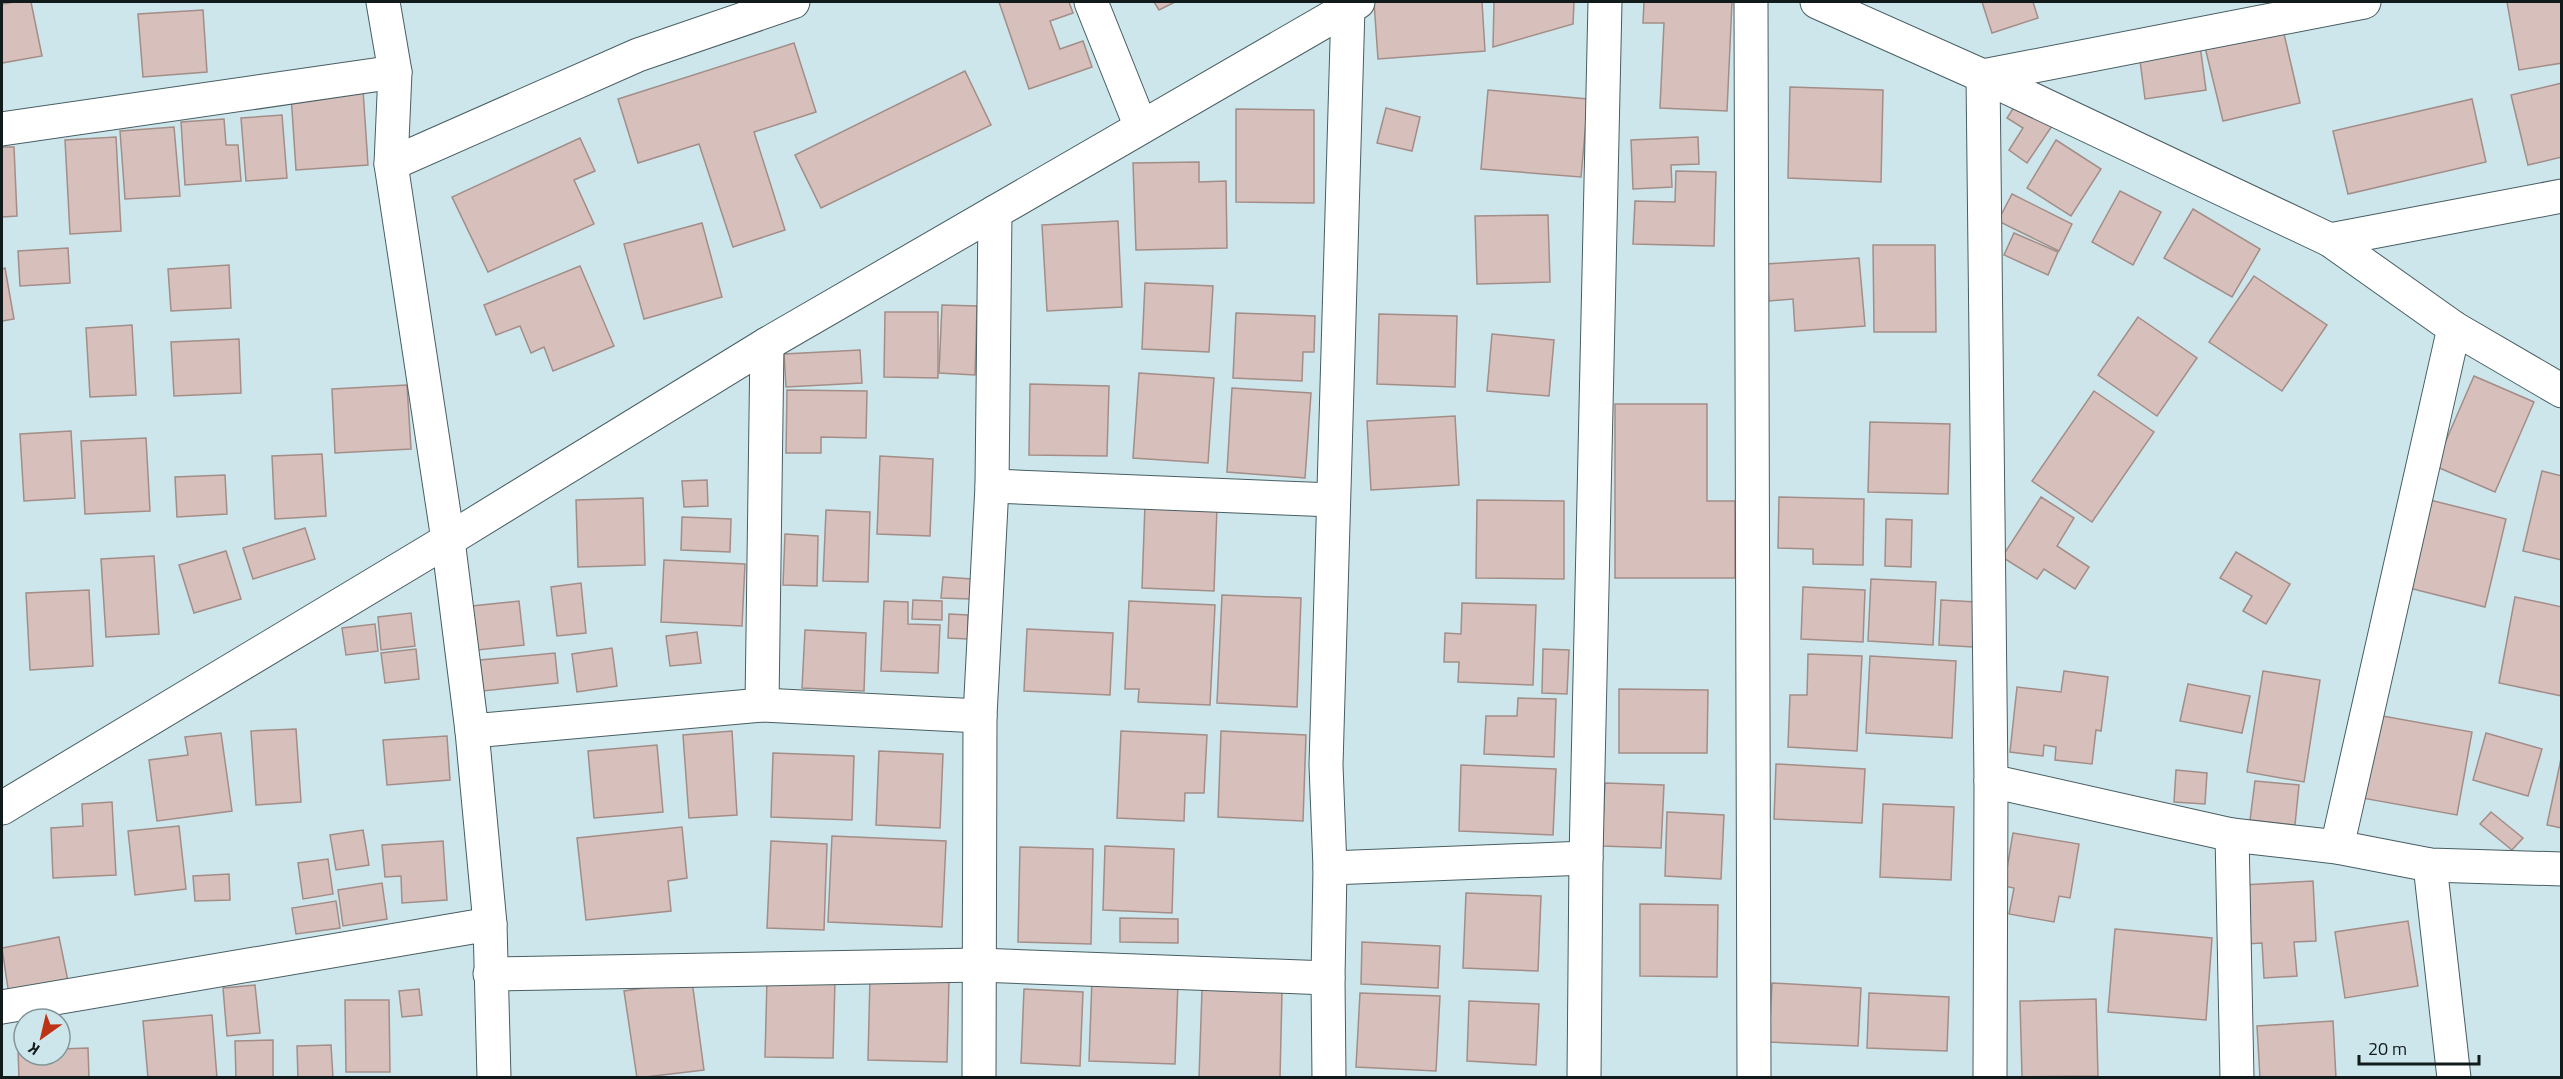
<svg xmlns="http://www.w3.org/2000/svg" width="2563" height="1079" font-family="'Titillium Web',sans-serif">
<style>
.building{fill:#d7c0bb;stroke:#a38d88;stroke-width:1.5}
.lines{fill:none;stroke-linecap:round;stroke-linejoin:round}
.street-casing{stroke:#485e62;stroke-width:35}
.street{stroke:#fff;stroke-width:33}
</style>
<rect width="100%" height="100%" fill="#cde6eb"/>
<g class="building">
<path d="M15,2H31L42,56L2,63V4Z"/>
<path d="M999,2H1069L1073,13L1050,21L1060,49L1083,41L1092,67L1029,89Z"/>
<path d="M1154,2H1175L1159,10Z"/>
<path d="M1374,2H1482L1485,51L1378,59Z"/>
<path d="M1494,2H1574L1573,24L1493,47Z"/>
<path d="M1644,2H1732L1727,111L1660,108L1664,23H1643Z"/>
<path d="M1982,2H2033L2038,18L1992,33Z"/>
<path d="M2507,2H2562V63L2519,70Z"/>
<path d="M203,10L207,72L143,77L138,14Z"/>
<path d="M2281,21L2300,103L2223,121L2203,39Z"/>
<path d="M794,43L816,112L754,132L785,230L733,247L699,144L638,163L618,99Z"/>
<path d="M2200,45L2206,90L2145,99L2139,53Z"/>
<path d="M965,71L991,125L821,208L795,155Z"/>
<path d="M2562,83V157L2528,165L2511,95Z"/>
<path d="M1790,87L1883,90L1881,182L1788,178Z"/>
<path d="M363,90L368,165L296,170L291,95Z"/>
<path d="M1488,90L1588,99L1581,177L1481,169Z"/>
<path d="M2472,99L2486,162L2348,194L2333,131Z"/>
<path d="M2016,104L2052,126L2027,163L2009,150L2023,128L2007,118Z"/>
<path d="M1386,108L1420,117L1412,151L1377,143Z"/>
<path d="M1236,109L1314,110V203L1236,202Z"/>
<path d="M282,115L287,178L246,181L241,118Z"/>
<path d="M224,119L226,145H238L241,181L185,185L181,122Z"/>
<path d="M174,127L180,196L125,199L120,131Z"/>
<path d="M116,137L121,231L70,234L65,140Z"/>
<path d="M1698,137L1699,164L1671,165L1672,187L1633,189L1631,140Z"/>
<path d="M580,138L595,171L574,180L594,224L488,272L452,197Z"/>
<path d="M2056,140L2101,169L2071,216L2027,188Z"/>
<path d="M2,147H14L17,216L2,217Z"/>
<path d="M1199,162V182L1226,181L1227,248L1136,250L1133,163Z"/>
<path d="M1676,171L1716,172L1714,246L1633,244L1635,201L1675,202Z"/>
<path d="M2120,191L2161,212L2133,265L2092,242Z"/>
<path d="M2012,194L2072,224L2059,251L1998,221Z"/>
<path d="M2193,209L2260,249L2232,297L2164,258Z"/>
<path d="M1548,215L1550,282L1477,284L1475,216Z"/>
<path d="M1118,221L1122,307L1047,311L1042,225Z"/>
<path d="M702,223L722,297L644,319L624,244Z"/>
<path d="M2014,233L2058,252L2048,275L2004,255Z"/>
<path d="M1873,245H1935L1936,332H1874Z"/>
<path d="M68,248L70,283L20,286L18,251Z"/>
<path d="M1859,258L1865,326L1795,331L1793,299L1769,301L1766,264Z"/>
<path d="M229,265L231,308L171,311L168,269Z"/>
<path d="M580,266L614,346L553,371L544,347L531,353L520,326L496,335L484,305Z"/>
<path d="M5,268L14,319L2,321V269Z"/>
<path d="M2254,276L2327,325L2282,391L2209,342Z"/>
<path d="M1145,283L1213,286L1209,352L1142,349Z"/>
<path d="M942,305L977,306L975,375L939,373Z"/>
<path d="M885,312H938V378L884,377Z"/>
<path d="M1236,313L1315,316L1314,352H1303L1302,381L1233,378Z"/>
<path d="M1379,314L1457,316L1455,387L1377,384Z"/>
<path d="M2138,317L2197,358L2157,416L2098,375Z"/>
<path d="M132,325L136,395L90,397L86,328Z"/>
<path d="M1492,334L1554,340L1549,396L1487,391Z"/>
<path d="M239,339L241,393L174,396L171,342Z"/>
<path d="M860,350L862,383L786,387L784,354Z"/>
<path d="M1139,373L1214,378L1208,463L1133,458Z"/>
<path d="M2474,376L2534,402L2495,492L2435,466Z"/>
<path d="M1030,384L1109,386L1107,456L1029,455Z"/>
<path d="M407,385L411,449L335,453L332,389Z"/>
<path d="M1232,388L1311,393L1305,478L1227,472Z"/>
<path d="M787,390L867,391L866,438L821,437V453H786Z"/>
<path d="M2094,391L2154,432L2092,522L2032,481Z"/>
<path d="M1615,404H1707V501H1735V578H1615Z"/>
<path d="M1455,416L1459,485L1371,490L1367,421Z"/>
<path d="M1870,422L1950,424L1948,494L1868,492Z"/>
<path d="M71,431L75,498L24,501L20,434Z"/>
<path d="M146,438L150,511L85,514L81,441Z"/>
<path d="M322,454L326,516L275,519L272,456Z"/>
<path d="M880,456L933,459L930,536L877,534Z"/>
<path d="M2542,471L2562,476V560L2523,551Z"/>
<path d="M225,475L227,514L177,517L175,477Z"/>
<path d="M707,480L708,506L684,507L682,481Z"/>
<path d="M1779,497L1864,499L1863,565L1813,564V549L1778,548Z"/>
<path d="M2041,497L2074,518L2057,546L2089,567L2075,589L2044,569L2037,579L2002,557Z"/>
<path d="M643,498L645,565L578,567L576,500Z"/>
<path d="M2426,499L2506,519L2485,607L2405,587Z"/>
<path d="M1477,500L1564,501V579L1476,578Z"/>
<path d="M1145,504L1217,507L1214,591L1142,588Z"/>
<path d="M826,510L870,512L868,582L823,581Z"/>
<path d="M682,517L731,519L730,552L681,550Z"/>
<path d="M1886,519L1912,520L1911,567L1885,566Z"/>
<path d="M305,528L315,559L253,579L243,548Z"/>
<path d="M785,534L818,536L817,586L783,585Z"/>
<path d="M226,551L241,599L194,613L179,565Z"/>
<path d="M2236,552L2290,584L2266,624L2243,611L2252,596L2220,578Z"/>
<path d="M154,556L159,634L106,637L101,559Z"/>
<path d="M664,560L745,564L742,626L661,622Z"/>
<path d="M943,577L972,579L971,599L941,598Z"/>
<path d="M1871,579L1936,582L1933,645L1868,641Z"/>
<path d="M581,583L586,633L557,636L551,587Z"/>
<path d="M1803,587L1865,590L1863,642L1801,639Z"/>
<path d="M89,590L93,666L30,670L26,593Z"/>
<path d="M1222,595L1301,598L1297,707L1217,703Z"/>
<path d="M2515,597L2562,607V696L2499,683Z"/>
<path d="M913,600L942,601V620L912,619Z"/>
<path d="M1941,600L1976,602L1973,647L1939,645Z"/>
<path d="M519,601L524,645L477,650L472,606Z"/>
<path d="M884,601L908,602V624L940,625L938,673L881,671Z"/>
<path d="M1129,601L1215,605L1210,705L1138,702L1139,689H1125Z"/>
<path d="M1462,603L1536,605L1533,685L1458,682L1459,662H1444L1445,633L1461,634Z"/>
<path d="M411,613L415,646L381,650L378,617Z"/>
<path d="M949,614L968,615V639L948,638Z"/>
<path d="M375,624L378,651L346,655L342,628Z"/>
<path d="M1027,629L1113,633L1110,695L1024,691Z"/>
<path d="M805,630L866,633L864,691L802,688Z"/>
<path d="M697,632L701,663L670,666L666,636Z"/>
<path d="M612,648L617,686L577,692L572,654Z"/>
<path d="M416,649L419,679L385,683L381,653Z"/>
<path d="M1543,649L1569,650L1567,694L1542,693Z"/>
<path d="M555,653L558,683L483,691L480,660Z"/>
<path d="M1808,654L1862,656L1857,751L1788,747L1790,695H1807Z"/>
<path d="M1870,656L1956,661L1952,738L1866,733Z"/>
<path d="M2064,671L2108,677L2101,731L2096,730L2092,764L2055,760L2056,747L2044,745L2043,756L2010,752L2017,687L2061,692Z"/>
<path d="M2263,671L2320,680L2304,782L2247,772Z"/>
<path d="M2188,684L2250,696L2242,733L2180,721Z"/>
<path d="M1619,689L1708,690L1707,753H1619Z"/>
<path d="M1518,698L1556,699L1554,757L1484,754L1486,716H1517Z"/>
<path d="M2377,715L2472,732L2457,815L2362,798Z"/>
<path d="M296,729L301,802L256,805L251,731Z"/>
<path d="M732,731L737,815L689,818L683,735Z"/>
<path d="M1121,731L1207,735L1204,793H1185L1184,821L1117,818Z"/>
<path d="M1221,731L1306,735L1303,821L1218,817Z"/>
<path d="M221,733L232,811L157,821L149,760L188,755L185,737Z"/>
<path d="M2486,733L2542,749L2528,796L2473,780Z"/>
<path d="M447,736L450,780L387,785L383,740Z"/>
<path d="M657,745L663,812L594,818L588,751Z"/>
<path d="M879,751L943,754L940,828L876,825Z"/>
<path d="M773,753L854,756L852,820L771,817Z"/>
<path d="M2562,754V828L2547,825Z"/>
<path d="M1776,764L1865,769L1862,823L1774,819Z"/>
<path d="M1461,765L1556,769L1553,835L1459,831Z"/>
<path d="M2176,770L2207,773L2205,804L2174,802Z"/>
<path d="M2255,781L2299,785L2295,825L2250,820Z"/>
<path d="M1605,783L1664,785L1661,848L1602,846Z"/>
<path d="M112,802L116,875L53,878L51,828L83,826L82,804Z"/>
<path d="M1883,804L1954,807L1951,880L1880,877Z"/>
<path d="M1667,812L1724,815L1721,879L1665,876Z"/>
<path d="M2491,812L2523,838L2512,850L2480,824Z"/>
<path d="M179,826L186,889L135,895L128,831Z"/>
<path d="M682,827L687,878L668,881L671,911L586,920L577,838Z"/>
<path d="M363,830L369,865L336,870L330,835Z"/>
<path d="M2013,833L2079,844L2070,898L2059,896L2054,922L2009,914L2014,888L2004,886Z"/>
<path d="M832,836L946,841L942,927L828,922Z"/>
<path d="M443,841L447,900L402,903L401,876L385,877L382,845Z"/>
<path d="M771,841L827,844L824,930L767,928Z"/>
<path d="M1105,846L1174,849L1172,913L1103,910Z"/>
<path d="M1020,847L1093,849L1091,944L1018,942Z"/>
<path d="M328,859L333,894L303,899L298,863Z"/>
<path d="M229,874L230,900L195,901L193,876Z"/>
<path d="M2313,881L2316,941L2294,942L2297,976L2264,978L2262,943L2246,944L2242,885Z"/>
<path d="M382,883L387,919L343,926L338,890Z"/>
<path d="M1466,893L1541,896L1538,971L1463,968Z"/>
<path d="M336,901L340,928L296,934L292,908Z"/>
<path d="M1640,904L1718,905L1717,977L1640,976Z"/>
<path d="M1120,918L1178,919V943L1120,942Z"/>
<path d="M2408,921L2418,986L2345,998L2335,932Z"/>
<path d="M2115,929L2212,938L2206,1020L2108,1012Z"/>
<path d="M59,937L70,991L10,1002L2,948Z"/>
<path d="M1362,942L1440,946L1438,988L1361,984Z"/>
<path d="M870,976L949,978L947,1062L868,1060Z"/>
<path d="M767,978L835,980L833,1058L765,1057Z"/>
<path d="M1092,979L1178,983L1175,1064L1089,1061Z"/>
<path d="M692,981L704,1070L637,1078L624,991Z"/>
<path d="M1772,983L1861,988L1858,1046L1769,1042Z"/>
<path d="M255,985L260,1033L227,1036L223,988Z"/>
<path d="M419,989L422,1015L402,1017L399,991Z"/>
<path d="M1024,989L1083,992L1080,1066L1021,1063Z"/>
<path d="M1202,990L1282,992L1280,1078H1199Z"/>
<path d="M1360,993L1440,996L1436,1071L1356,1067Z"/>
<path d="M1869,993L1949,997L1947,1051L1867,1048Z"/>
<path d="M2096,999L2098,1076L2022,1077L2020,1001Z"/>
<path d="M345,1000H389L390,1072H346Z"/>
<path d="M1469,1001L1539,1004L1536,1065L1467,1061Z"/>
<path d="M212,1015L217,1078H148L143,1021Z"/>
<path d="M2333,1021L2336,1078H2260L2257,1026Z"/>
<path d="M273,1040V1078H236L235,1041Z"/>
<path d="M331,1045L333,1078H298L297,1046Z"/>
<path d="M88,1048L89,1078H19L18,1050H24V1055H60V1049Z"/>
</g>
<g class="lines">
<defs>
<g id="street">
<path d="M383,2L395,72L391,164L448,540L472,731L490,924L494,1078"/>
<path d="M1091,2L1141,127"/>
<path d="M1751,2L1754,1078"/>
<path d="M1817,2L1983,76L2330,240L2454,328L2562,391"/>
<path d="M2,129L395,72"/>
<path d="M391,164L638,55L793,2"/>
<path d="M2330,240L2562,196"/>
<path d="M992,486L1333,500"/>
<path d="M762,705L767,344"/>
<path d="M472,731L762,705L980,716"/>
<path d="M1991,781L2232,835L2337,847L2430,865L2562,869"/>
<path d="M2,808L448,540L767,344L1358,2"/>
<path d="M2232,835L2237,1078"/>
<path d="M2337,847L2454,328"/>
<path d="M2430,865L2454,1078"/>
<path d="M1330,868L1586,858"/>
<path d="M490,974L978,965L1328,978"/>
<path d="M2,1007L490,924"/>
<path d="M979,1078L980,716L992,486L995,212"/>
<path d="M1329,1078L1328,978L1330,868L1326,765L1348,7"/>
<path d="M1584,1078L1586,858L1605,2"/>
<path d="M1990,1078L1991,781L1983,76L2364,2"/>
</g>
</defs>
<use href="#street" class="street-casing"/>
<use href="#street" class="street"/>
</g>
<rect width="2563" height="1079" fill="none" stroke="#121b1c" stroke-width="6"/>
<g transform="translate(42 1037) rotate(214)"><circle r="28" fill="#cde6eb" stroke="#829598" stroke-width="1.5"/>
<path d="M0-4.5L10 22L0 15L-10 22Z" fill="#be3316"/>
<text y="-9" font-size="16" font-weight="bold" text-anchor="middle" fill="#121b1c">K</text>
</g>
<path d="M2359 1055v9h120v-9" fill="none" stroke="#121b1c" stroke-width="3"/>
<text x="2368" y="1055" font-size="18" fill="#121b1c" stroke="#cde6eb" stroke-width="4.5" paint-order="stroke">20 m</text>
</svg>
